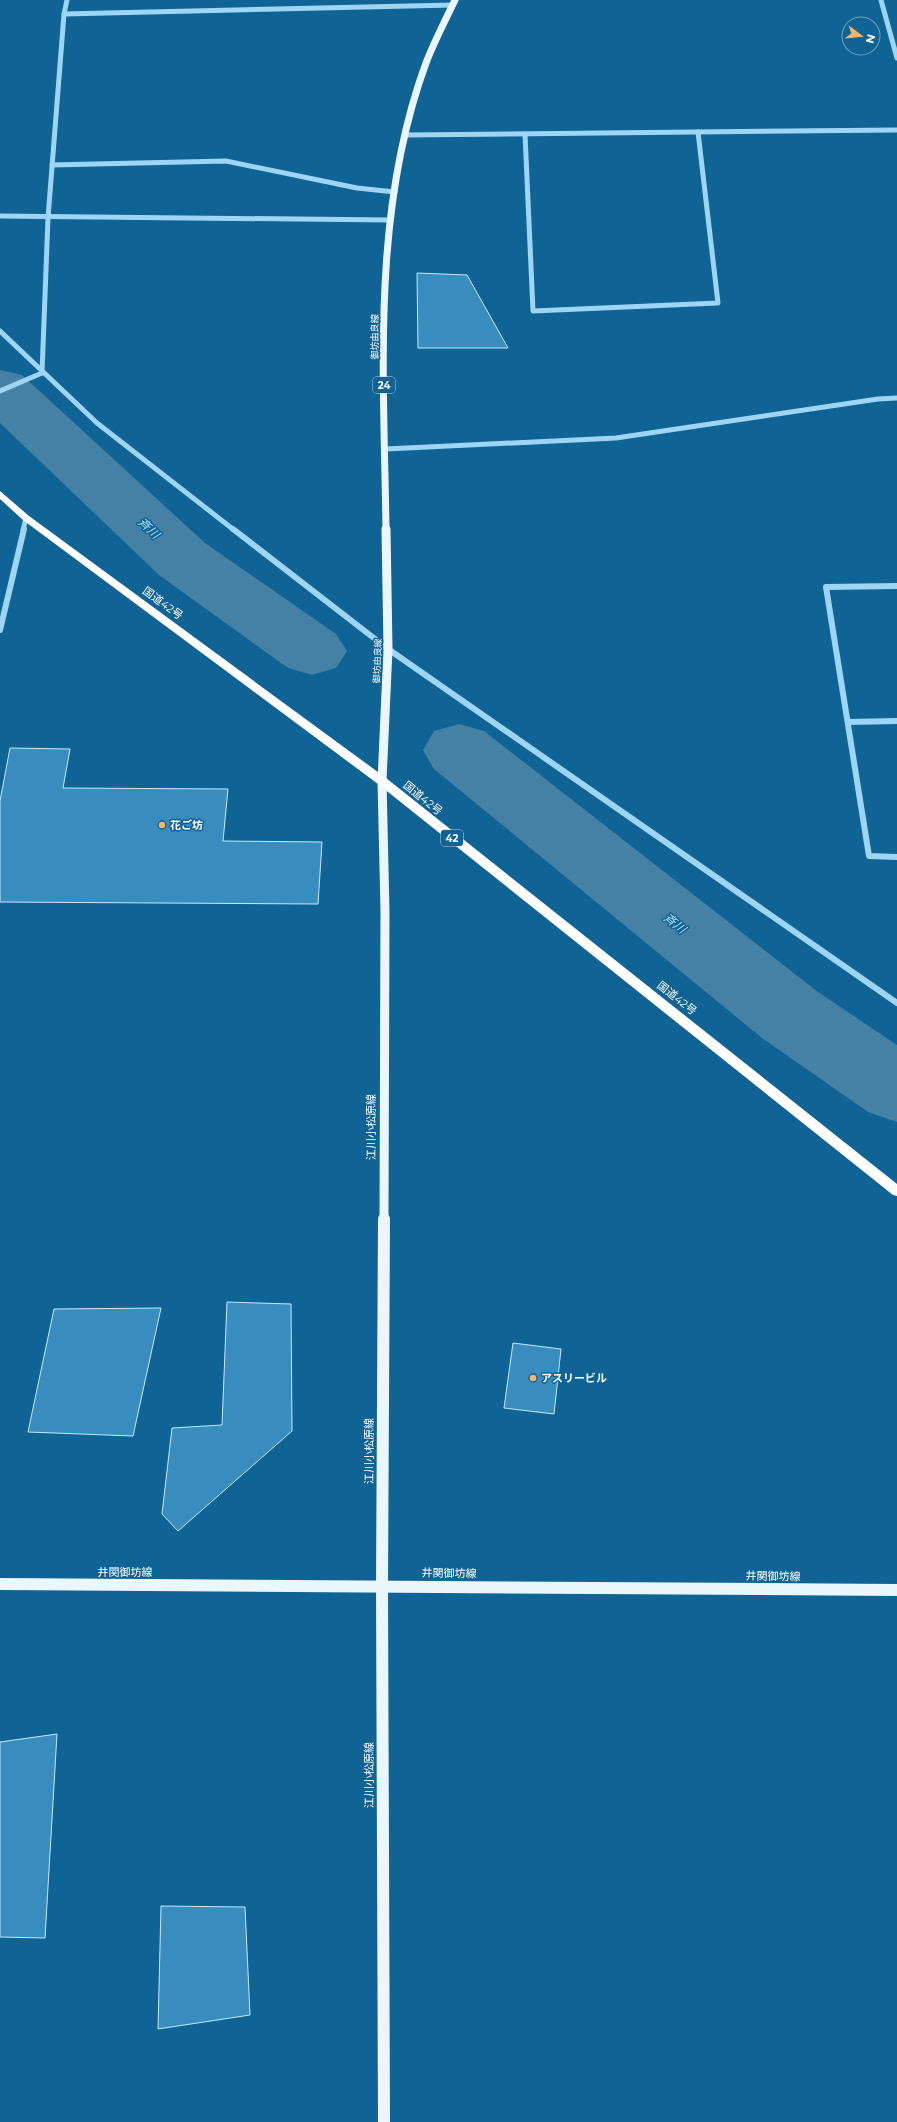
<svg xmlns="http://www.w3.org/2000/svg" width="897" height="2122" font-family="Montserrat,'Noto Sans JP',sans-serif">
<style>
.lines{fill:none;stroke-linecap:round;stroke-linejoin:round}
.river{fill:#4581a5;fill-rule:evenodd}
.building{fill:#388dbe;stroke:#c6eafe}
.minor-far1{stroke:#9ed5f4;stroke-width:5}
.minor{stroke:#9ed5f4;stroke-width:6}
.major-far2{stroke:#ebf7ff;stroke-width:7}
.major-far1{stroke:#ebf7ff;stroke-width:9}
.major{stroke:#ebf7ff;stroke-width:12}
.highway{fill:#fff;fill-rule:evenodd}
.poi-dot{fill:#ffb461;stroke:#106395;stroke-width:1.5}
.labels{text-anchor:middle;dominant-baseline:central;stroke-width:3;stroke-linejoin:round;paint-order:stroke}
.far-street-label{font-size:9px;fill:#fff;stroke:#106395}
.shield{fill:#106395;stroke:#b7d0df;stroke-width:1}
.shield-label{font-size:10px;font-weight:bold;fill:#fff}
.street-label{font-size:11px;fill:#fff;stroke:#106395}
.poi-label{font-size:11px;font-weight:bold;fill:#fff;stroke:#106395;text-anchor:start}
.water-label{font-size:12px;font-style:italic;fill:#afe0fb;stroke:#106395}
</style>
<rect width="100%" height="100%" fill="#106395"/>
<g class="lines">
<g class="river">
<path d="M0,370L22,375L205,543L336,634L347,651L336,668L312,675L288,668L159,575L0,423Z"/>
<path d="M459,724L484,731L818,992L897,1045V1122L868,1112L762,1038L434,769L423,750L434,731Z"/>
</g>
</g>
<g class="building">
<path d="M417,273L467,275L508,348H418Z"/>
<path d="M10,748L70,749L63,788L228,789L223,841L322,842L318,904L0,902V801Z"/>
<path d="M227,1302L291,1304L292,1431L178,1531L162,1514L172,1428L222,1425Z"/>
<path d="M161,1308L133,1436L28,1432L54,1309Z"/>
<path d="M513,1343L561,1349L554,1414L504,1408Z"/>
<path d="M57,1734L45,1938L0,1937V1742Z"/>
<path d="M161,1906L245,1907L250,2015L158,2029Z"/>
</g>
<g class="lines">
<g class="minor-far1">
<path d="M881,0L897,58"/>
<path d="M64,14L453,5"/>
<path d="M525,134L533,311L718,303L698,132"/>
<path d="M405,135L897,130"/>
<path d="M52,165L226,161L357,188L395,192"/>
<path d="M0,216L389,220"/>
<path d="M0,331L97,423L234,530"/>
<path d="M42,373L48,218L64,14L67,0"/>
<path d="M0,391L42,373"/>
<path d="M386,449L616,438L878,399L897,398"/>
<path d="M23,530L26,518"/>
</g>
<g class="minor">
<path d="M233,529L388,649L897,1003"/>
<path d="M897,586L826,587L869,856L897,857"/>
<path d="M0,630L24,529"/>
<path d="M848,722L897,721"/>
</g>
<path class="major-far2" d="M386,530C384,374 371,212 426,63C434,42 445,21 455,0"/>
<path class="major-far1" d="M384,1220L385,911L382,781L388,649L386,529"/>
<g class="major">
<path d="M384,1219L382,1586L384,2122"/>
<path d="M0,1584L897,1590"/>
</g>
<path class="highway" d="M0,491L29,516L386,778L897,1184V1196L893,1195L378,784L23,520L0,499Z"/>
</g>
<g class="poi-dot">
<circle cx="162" cy="825" r="4"/>
<circle cx="533" cy="1378" r="4"/>
</g>
<g class="labels">
<g class="far-street-label">
<text transform="translate(374 337) rotate(-90)">御坊由良線</text>
<text transform="translate(377 661) rotate(-88)">御坊由良線</text>
</g>
<g class="shield">
<rect x="373" y="377" width="22" height="16" rx="3"/>
<rect x="441" y="830" width="22" height="16" rx="3"/>
</g>
<g class="shield-label">
<text x="384" y="385">24</text>
<text x="452" y="838">42</text>
</g>
<g class="street-label">
<text transform="translate(163 603) rotate(36)">国道42号</text>
<text transform="translate(423 798) rotate(39)">国道42号</text>
<text transform="translate(677 998) rotate(38)">国道42号</text>
<text transform="translate(371 1127) rotate(-90)">江川小松原線</text>
<text transform="translate(369 1451) rotate(-90)">江川小松原線</text>
<text x="125" y="1572">井関御坊線</text>
<text transform="translate(449 1573) rotate(1)">井関御坊線</text>
<text transform="translate(773 1576) rotate(1)">井関御坊線</text>
<text transform="translate(369 1775) rotate(-90)">江川小松原線</text>
</g>
<g class="poi-label">
<text x="170" y="825">花ご坊</text>
<text x="541" y="1378">アスリービル</text>
</g>
<g class="water-label">
<text transform="translate(149 528) rotate(43)">斉川</text>
<text transform="translate(675 923) rotate(39)">斉川</text>
</g>
</g>
<g transform="translate(861 36) rotate(106)"><circle r="19" fill="#106395" stroke="#70a1bf"/>
<path d="M0-3L7 15L0 10L-7 15Z" fill="#ffb461"/>
<text y="-6" font-size="11" font-weight="bold" text-anchor="middle" fill="#ffffff">N</text>
</g>
</svg>
